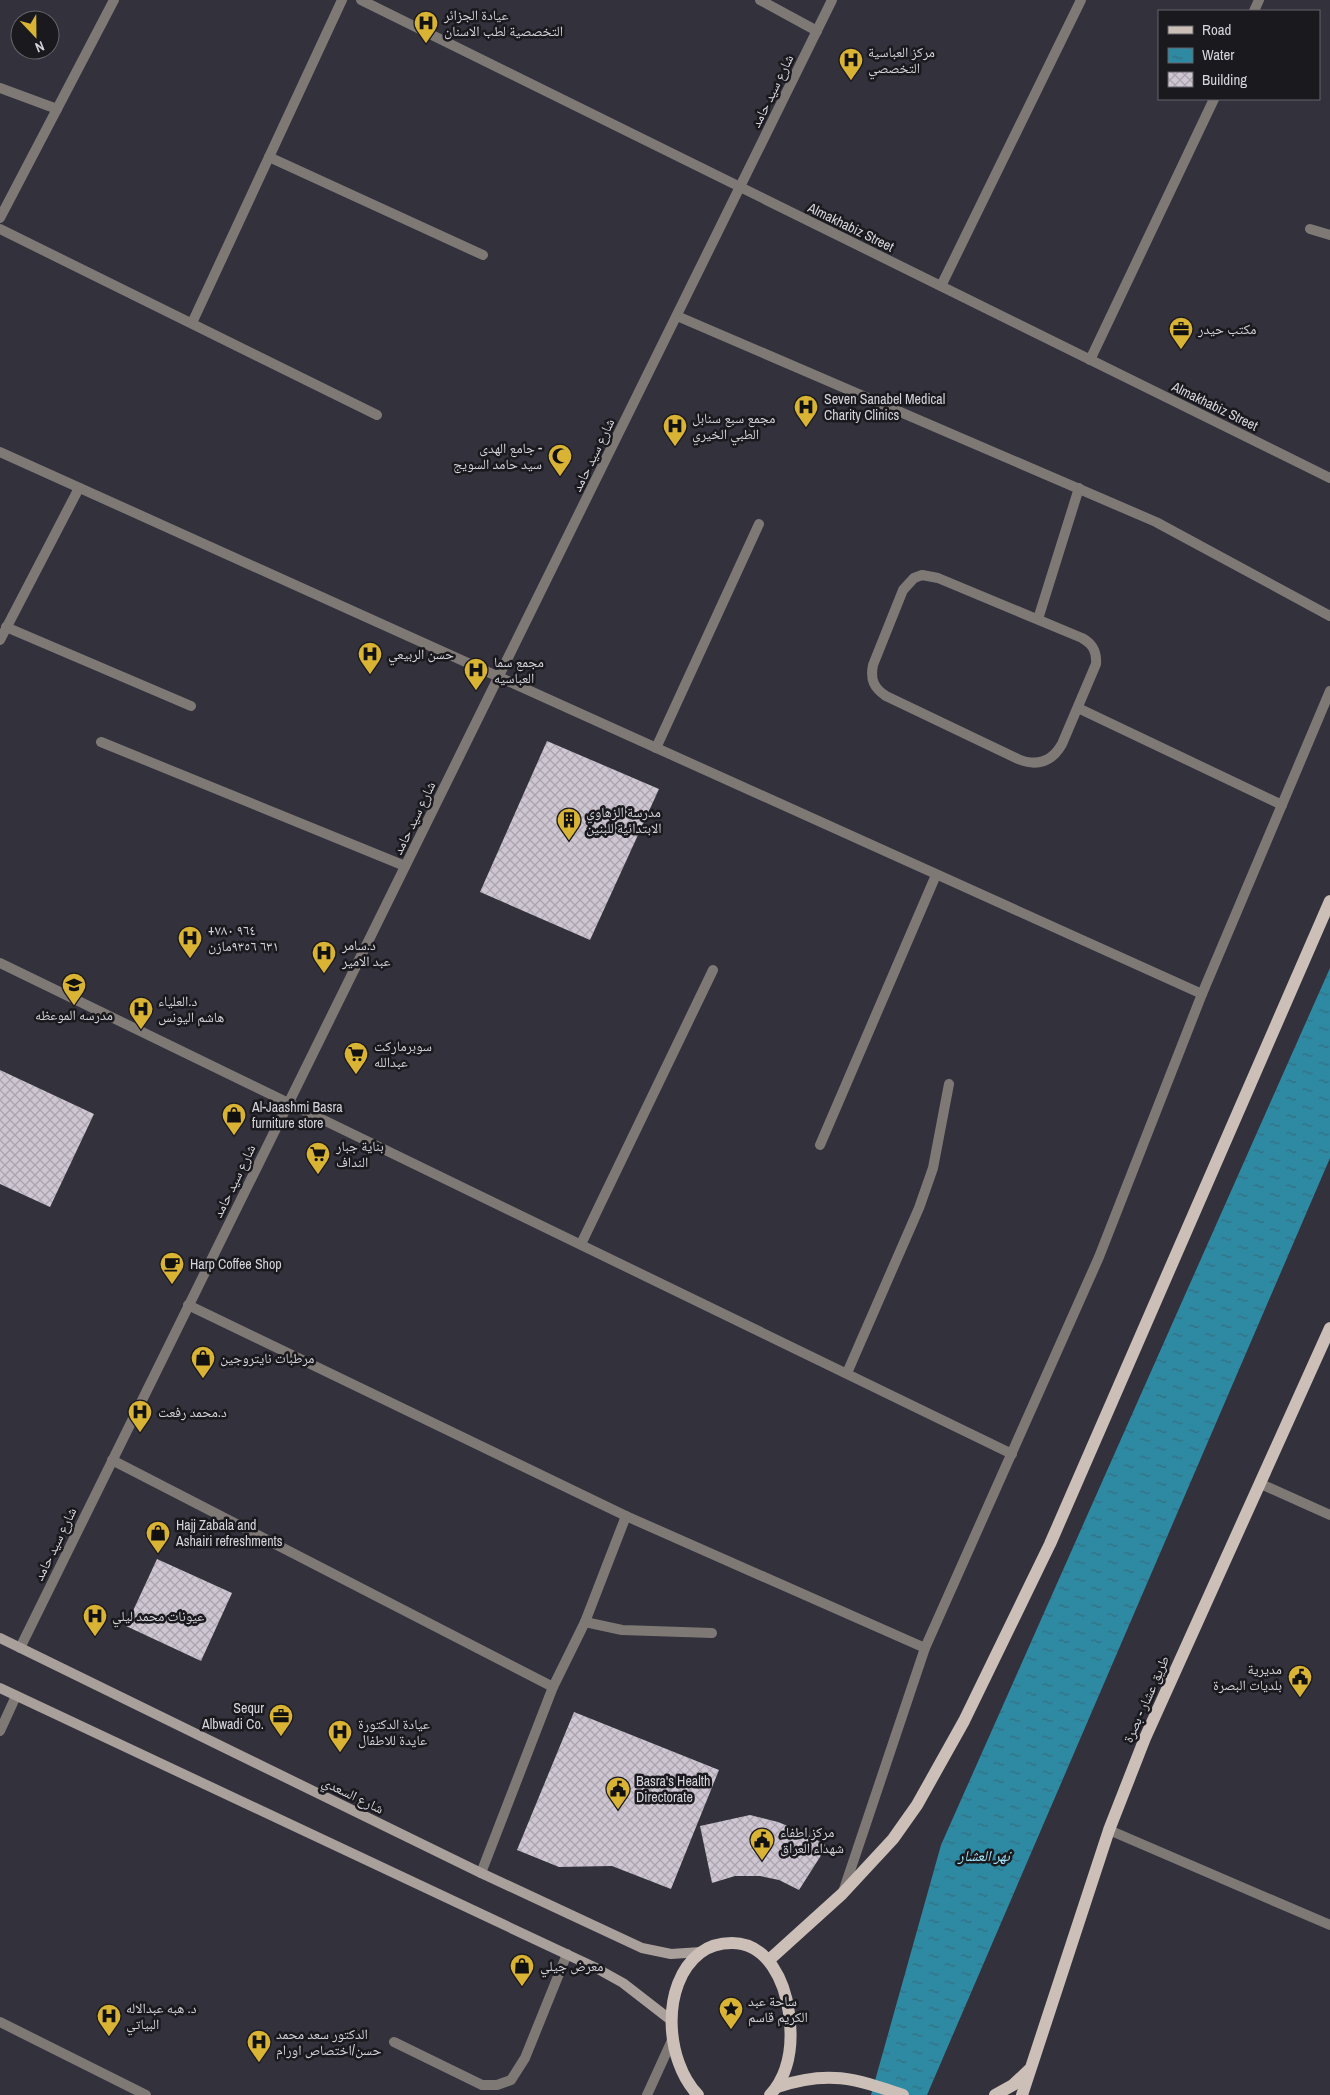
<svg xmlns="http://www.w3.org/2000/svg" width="1330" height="2095" font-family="'Archivo Narrow','Noto Naskh Arabic',sans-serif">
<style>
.water{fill:url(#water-ripples)}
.building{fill:url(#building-cross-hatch)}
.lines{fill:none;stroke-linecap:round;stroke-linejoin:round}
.service{stroke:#7f7976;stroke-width:10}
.minor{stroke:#7f7976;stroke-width:10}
.tertiary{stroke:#7f7976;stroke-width:10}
.secondary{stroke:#aaa09b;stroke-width:10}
.primary{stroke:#cbbfb8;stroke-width:12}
.labels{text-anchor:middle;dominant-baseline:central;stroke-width:5;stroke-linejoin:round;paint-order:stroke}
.poi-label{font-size:14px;fill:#d5d4db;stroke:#1a191e;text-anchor:start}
.street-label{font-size:14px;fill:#d5d4db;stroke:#1a191e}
.water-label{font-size:15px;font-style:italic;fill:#a3e5fb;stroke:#1a191e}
</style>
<defs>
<pattern id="water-ripples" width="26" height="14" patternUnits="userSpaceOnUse" patternTransform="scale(1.25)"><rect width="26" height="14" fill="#2e89a3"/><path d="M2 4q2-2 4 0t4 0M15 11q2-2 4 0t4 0" fill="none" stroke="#346f81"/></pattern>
<pattern id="building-cross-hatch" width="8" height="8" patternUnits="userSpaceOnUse" patternTransform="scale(1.25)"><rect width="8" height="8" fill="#cec6d2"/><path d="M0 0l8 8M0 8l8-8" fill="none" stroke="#aaa4ae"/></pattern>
</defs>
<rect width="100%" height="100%" fill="#32313c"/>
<path class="water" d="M1330,968V1158L927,2095H871L941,1845Z"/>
<g class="building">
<path d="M547,741L659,789L590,940L480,892Z"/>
<path d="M0,1070L94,1114L50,1207L0,1184Z"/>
<path d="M157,1559L232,1593L201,1661L126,1626Z"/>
<path d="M574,1712L719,1770L671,1889L612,1866L559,1867L517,1850Z"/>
<path d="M750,1815L778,1822L805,1833L827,1846L799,1890L779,1880L760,1876H735L712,1883L700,1826Z"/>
</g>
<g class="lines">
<g class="service">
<path d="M922,575L938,578L1082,638C1093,644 1097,652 1096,664L1062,744C1052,762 1037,767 1018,759L886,696C874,688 870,680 873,665L903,590L914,578Z"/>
<path d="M1038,619L1079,488"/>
<path d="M101,742L405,866"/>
<path d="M585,1622L622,1630L712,1633"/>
<path d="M394,2042L482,2085H497L511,2080L525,2058L567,1954"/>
</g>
<g class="minor">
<path d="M760,0L817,31"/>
<path d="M1254,11L1259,0"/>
<path d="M0,88L57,109"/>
<path d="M269,157L483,255"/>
<path d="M0,229L377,415"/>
<path d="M1310,229L1330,235"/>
<path d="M941,286L1081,0"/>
<path d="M677,316L1156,522L1330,616"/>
<path d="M192,323L342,0"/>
<path d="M1090,360L1214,99"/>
<path d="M0,452L1202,994"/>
<path d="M6,627L191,706"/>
<path d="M0,640L79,488"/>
<path d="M1078,708L1282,805"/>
<path d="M656,748L759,524"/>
<path d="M0,963L1012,1454"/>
<path d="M820,1145L936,875"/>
<path d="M581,1244L713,970"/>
<path d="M188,1305L626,1516L925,1648"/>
<path d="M847,1373L919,1208L933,1168L949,1084"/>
<path d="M112,1460L553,1687"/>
<path d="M1261,1484L1330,1515"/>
<path d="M1109,1830L1330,1925"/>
<path d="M481,1873L553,1687L585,1622L626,1516"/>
<path d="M0,2022L146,2095"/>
<path d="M647,2095L673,2038"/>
</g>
<g class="tertiary">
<path d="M361,0L1330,478"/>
<path d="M0,218L114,0"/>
<path d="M20,1648L832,0"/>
<path d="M0,1731L16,1696"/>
<path d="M843,1892L925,1648L1099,1257L1202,994L1330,691"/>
</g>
<g class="secondary">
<path d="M0,1638L481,1873L642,1948L671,1954L701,1952"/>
<path d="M0,1688L596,1968L623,1983L672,2021"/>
</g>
<g class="primary">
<path d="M769,1960L842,1894L893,1839L917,1805L964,1721L1050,1544L1330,901"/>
<path d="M777,2087C828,2070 854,2078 903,2095"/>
<path d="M698,2095C665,2061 660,1984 700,1953C709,1946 721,1943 732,1943C768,1943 785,1982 789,2013C793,2042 790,2073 770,2095"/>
<path d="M995,2095L1013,2085L1029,2070"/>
<path d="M1022,2095L1109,1830L1145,1738L1330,1328"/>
</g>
</g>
<defs>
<symbol id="hospital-pin" viewBox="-11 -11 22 30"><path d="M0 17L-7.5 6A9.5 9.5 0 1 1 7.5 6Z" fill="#d9b334" stroke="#1a191e"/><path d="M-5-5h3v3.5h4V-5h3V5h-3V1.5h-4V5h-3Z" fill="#111"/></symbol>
<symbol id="office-pin" viewBox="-11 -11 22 30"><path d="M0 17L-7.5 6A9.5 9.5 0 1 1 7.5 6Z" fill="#d9b334" stroke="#1a191e"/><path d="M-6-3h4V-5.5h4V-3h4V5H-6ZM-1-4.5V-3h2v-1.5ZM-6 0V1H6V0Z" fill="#111"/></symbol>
<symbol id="mosque-pin" viewBox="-11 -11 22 30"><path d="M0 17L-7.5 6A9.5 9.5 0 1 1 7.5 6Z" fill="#d9b334" stroke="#1a191e"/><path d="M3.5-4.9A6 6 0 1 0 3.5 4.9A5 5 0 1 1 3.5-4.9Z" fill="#111"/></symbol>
<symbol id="building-pin" viewBox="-11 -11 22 30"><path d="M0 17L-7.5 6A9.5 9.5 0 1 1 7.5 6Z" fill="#d9b334" stroke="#1a191e"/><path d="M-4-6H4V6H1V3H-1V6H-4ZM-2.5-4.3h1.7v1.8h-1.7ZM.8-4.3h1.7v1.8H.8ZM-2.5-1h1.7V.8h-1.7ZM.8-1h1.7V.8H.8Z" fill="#111"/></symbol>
<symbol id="school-pin" viewBox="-11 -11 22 30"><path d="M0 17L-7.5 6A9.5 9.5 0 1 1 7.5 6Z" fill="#d9b334" stroke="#1a191e"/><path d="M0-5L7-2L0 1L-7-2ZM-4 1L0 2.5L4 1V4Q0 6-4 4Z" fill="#111"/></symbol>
<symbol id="supermarket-pin" viewBox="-11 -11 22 30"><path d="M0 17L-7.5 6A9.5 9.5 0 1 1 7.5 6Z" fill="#d9b334" stroke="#1a191e"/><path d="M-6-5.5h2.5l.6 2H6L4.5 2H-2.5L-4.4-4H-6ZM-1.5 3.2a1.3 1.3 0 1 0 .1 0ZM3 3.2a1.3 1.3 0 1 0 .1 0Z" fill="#111"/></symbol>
<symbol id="shop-pin" viewBox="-11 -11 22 30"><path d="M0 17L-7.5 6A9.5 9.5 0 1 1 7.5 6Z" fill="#d9b334" stroke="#1a191e"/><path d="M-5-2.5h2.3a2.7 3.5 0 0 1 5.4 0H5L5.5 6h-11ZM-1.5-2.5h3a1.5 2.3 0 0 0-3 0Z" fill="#111"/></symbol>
<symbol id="cafe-pin" viewBox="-11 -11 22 30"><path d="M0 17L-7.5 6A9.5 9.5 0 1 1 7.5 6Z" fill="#d9b334" stroke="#1a191e"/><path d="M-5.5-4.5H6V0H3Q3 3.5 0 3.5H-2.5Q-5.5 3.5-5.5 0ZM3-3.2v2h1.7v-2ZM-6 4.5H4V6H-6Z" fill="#111"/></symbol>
<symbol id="civic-pin" viewBox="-11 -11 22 30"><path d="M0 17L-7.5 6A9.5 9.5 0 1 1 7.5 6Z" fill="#d9b334" stroke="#1a191e"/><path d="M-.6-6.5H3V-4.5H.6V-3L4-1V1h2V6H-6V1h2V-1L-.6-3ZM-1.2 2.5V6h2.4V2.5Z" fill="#111"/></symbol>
<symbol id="sight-pin" viewBox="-11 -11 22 30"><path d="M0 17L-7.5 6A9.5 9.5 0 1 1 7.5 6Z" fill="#d9b334" stroke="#1a191e"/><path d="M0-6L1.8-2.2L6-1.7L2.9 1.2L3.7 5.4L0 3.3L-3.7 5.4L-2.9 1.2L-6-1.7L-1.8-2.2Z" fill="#111"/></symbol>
</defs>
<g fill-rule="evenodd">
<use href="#hospital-pin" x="412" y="9" width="28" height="38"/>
<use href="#hospital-pin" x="837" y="46" width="28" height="38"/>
<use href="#office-pin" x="1167" y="315" width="28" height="38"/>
<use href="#hospital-pin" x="792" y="393" width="28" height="38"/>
<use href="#hospital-pin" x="661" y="412" width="28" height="38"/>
<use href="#mosque-pin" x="546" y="442" width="28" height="38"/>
<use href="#hospital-pin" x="356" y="640" width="28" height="38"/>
<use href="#hospital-pin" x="462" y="656" width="28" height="38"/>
<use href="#building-pin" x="555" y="806" width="28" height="38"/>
<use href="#hospital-pin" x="176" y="924" width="28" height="38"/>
<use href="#hospital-pin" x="310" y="939" width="28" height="38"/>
<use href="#school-pin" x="60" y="971" width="28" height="38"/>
<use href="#hospital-pin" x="127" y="995" width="28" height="38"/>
<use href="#supermarket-pin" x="342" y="1040" width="28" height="38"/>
<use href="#shop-pin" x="220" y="1101" width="28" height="38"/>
<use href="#supermarket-pin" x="304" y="1140" width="28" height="38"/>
<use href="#cafe-pin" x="158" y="1250" width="28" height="38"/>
<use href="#shop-pin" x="189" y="1344" width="28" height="38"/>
<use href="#hospital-pin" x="126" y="1398" width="28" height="38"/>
<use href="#shop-pin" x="144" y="1519" width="28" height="38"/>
<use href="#hospital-pin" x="81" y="1602" width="28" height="38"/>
<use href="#civic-pin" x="1286" y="1663" width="28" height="38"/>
<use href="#office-pin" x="267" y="1702" width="28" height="38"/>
<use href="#hospital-pin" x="326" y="1718" width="28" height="38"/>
<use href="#civic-pin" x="604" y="1775" width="28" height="38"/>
<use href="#civic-pin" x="748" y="1826" width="28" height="38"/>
<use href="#shop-pin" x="508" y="1952" width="28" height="38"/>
<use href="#sight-pin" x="717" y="1995" width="28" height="38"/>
<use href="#hospital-pin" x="95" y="2002" width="28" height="38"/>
<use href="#hospital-pin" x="245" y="2028" width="28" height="38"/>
</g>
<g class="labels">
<g class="poi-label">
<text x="444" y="15">عيادة الجزائر<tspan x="444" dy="16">التخصصية لطب الاسنان</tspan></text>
<text x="868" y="52">مركز العباسية<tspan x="868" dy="16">التخصصي</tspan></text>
<text x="1198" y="329">مكتب حيدر</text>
<text x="824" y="399">Seven Sanabel Medical<tspan x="824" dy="16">Charity Clinics</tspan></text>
<text x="692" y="418">مجمع سبع سنابل<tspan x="692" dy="16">الطبي الخيري</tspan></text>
<text x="542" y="448" text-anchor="end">جامع الهدى -<tspan x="542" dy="16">سيد حامد السويج</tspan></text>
<text x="388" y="654">حسن الربيعي</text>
<text x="494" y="662">مجمع سما<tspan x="494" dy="16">العباسيه</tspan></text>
<text x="586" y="812">مدرسة الزهاوي<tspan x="586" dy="16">اﻻبتدائية للبنين</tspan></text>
<text x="208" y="930">+٩٦٤ ٧٨٠<tspan x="208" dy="16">٦٣١ ٩٣٥٦مازن</tspan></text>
<text x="342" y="945">د.سامر<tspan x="342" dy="16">عبد الامير</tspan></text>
<text x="158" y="1001">د.العلياء<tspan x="158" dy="16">هاشم اليونس</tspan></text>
<text x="74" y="1015" text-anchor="middle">مدرسه الموعظه</text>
<text x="374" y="1046">سوبرماركت<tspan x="374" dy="16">عبدالله</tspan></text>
<text x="252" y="1107">Al-Jaashmi Basra<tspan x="252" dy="16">furniture store</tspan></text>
<text x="336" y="1146">بناية جبار<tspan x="336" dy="16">النداف</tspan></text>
<text x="190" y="1264">Harp Coffee Shop</text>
<text x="220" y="1358">مرطبات نايتروجين</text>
<text x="158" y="1412">د.محمد رفعت</text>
<text x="176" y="1525">Hajj Zabala and<tspan x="176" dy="16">Ashairi refreshments</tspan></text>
<text x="112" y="1616">عيونات محمد ليلي</text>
<text x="1282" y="1669" text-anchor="end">مديرية<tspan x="1282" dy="16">بلديات البصرة</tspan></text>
<text x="264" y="1708" text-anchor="end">Sequr<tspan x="264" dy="16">Albwadi Co.</tspan></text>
<text x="358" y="1724">عيادة الدكتورة<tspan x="358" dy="16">عايدة للاطفال</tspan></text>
<text x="636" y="1781">Basra's Health<tspan x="636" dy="16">Directorate</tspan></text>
<text x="780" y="1832">مركز اطفاء<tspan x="780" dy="16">شهداء العراق</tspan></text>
<text x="540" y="1966">معرض جيلي</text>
<text x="748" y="2001">ساحة عبد<tspan x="748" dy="16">الكريم قاسم</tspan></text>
<text x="126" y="2008">د. هبه عبدالاله<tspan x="126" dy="16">البياتي</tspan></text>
<text x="276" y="2034">الدكتور سعد محمد<tspan x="276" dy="16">حسن/اختصاص اورام</tspan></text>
</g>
<g class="street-label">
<text transform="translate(772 91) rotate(-64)">شارع سيد حامد</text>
<text transform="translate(851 227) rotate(26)">Almakhabiz Street</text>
<text transform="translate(1215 406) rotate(26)">Almakhabiz Street</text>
<text transform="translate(593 455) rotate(-64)">شارع سيد حامد</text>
<text transform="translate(414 818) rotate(-64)">شارع سيد حامد</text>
<text transform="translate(234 1181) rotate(-64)">شارع سيد حامد</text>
<text transform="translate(55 1544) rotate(-64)">شارع سيد حامد</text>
<text transform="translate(1146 1699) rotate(-66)">طريق عشار - بصرة</text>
<text transform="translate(353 1795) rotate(26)">شارع السعدي</text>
</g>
<g class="water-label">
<text x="984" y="1855">نهر العشار</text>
</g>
</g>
<rect x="1158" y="10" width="162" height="90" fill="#1a191e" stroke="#65646a"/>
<rect x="1168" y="26" width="25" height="8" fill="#cbbfb8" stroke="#65646a"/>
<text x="1202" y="35" font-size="15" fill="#d5d4db">Road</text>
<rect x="1168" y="48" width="25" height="15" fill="url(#water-ripples)" stroke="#65646a"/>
<text x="1202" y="60" font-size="15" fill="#d5d4db">Water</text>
<rect x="1168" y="72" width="25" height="15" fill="url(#building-cross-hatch)" stroke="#65646a"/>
<text x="1202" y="85" font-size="15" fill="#d5d4db">Building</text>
<g transform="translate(35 35) rotate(158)"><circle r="24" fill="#1a191e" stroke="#65646a"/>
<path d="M0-4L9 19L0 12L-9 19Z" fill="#d9b334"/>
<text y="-8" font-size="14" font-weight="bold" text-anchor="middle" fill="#d5d4db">N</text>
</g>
</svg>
